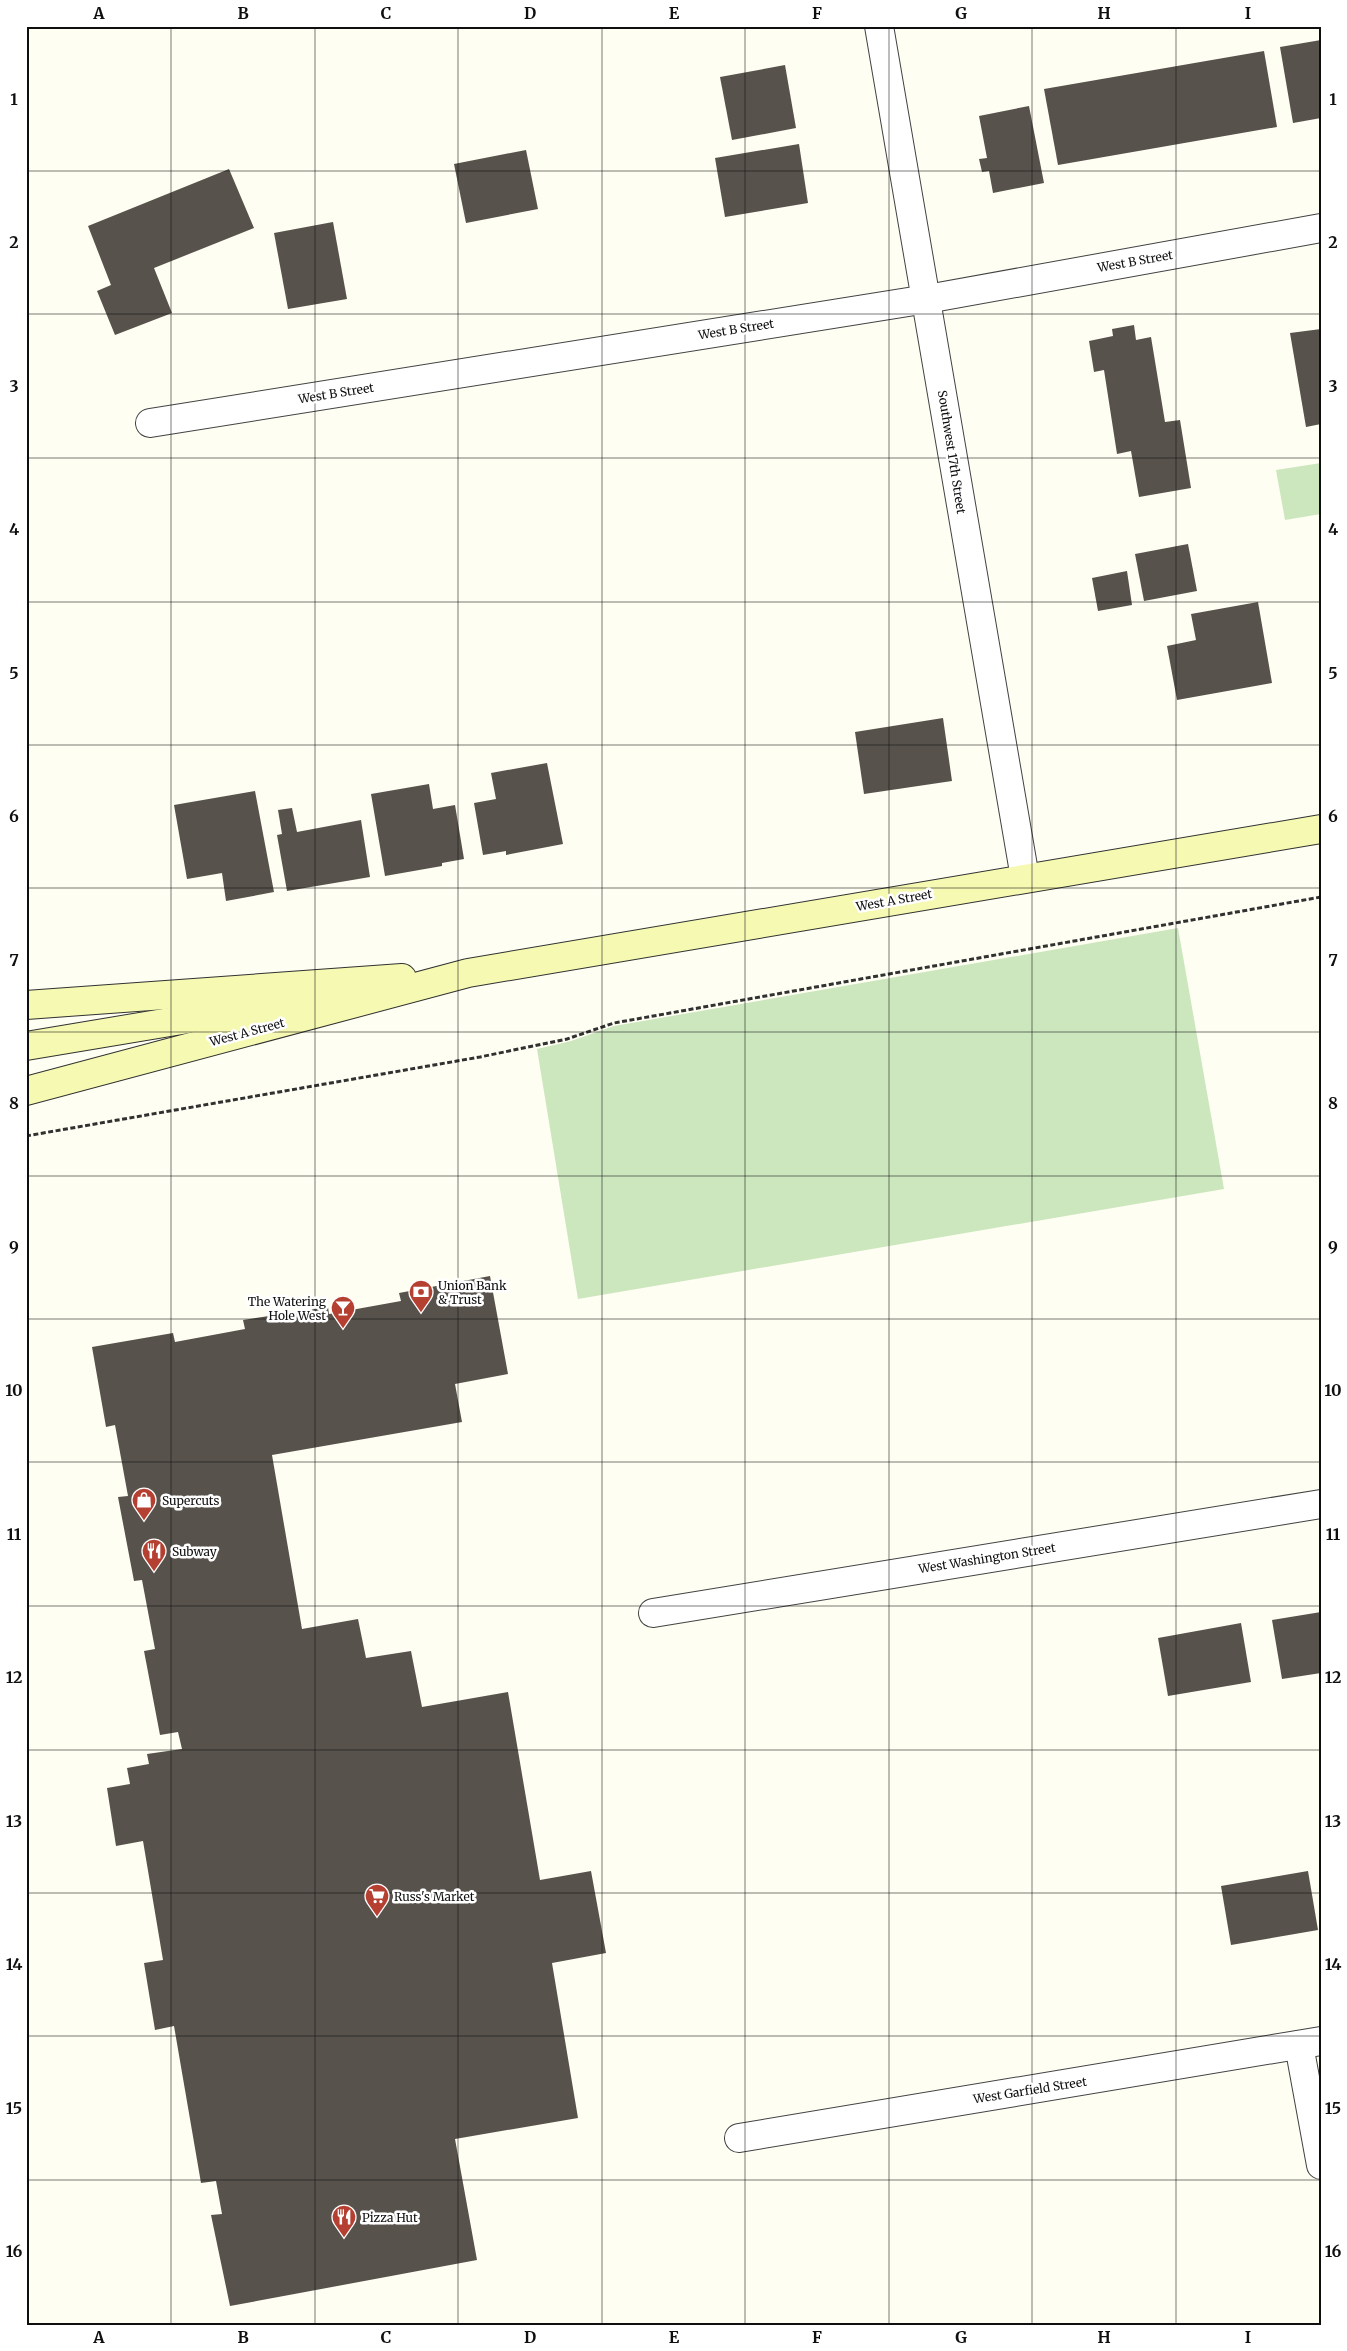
<svg xmlns="http://www.w3.org/2000/svg" width="1347" height="2351" font-family="Merriweather,serif">
<style>
.green{fill:#cce7be}
.building{fill:#57524c}
.lines{fill:none;stroke-linecap:round;stroke-linejoin:round}
.street-casing{stroke:#424242;stroke-width:30}
.secondary-casing{stroke:#313131;stroke-width:30}
.path{stroke:#313131;stroke-width:3;stroke-dasharray:5 2.5;stroke-linecap:butt}
.street{stroke:#fff;stroke-width:28}
.secondary{stroke:#f6f9b2;stroke-width:28}
.grid{fill:none;stroke:#0f0f0f;stroke-width:1;stroke-opacity:0.55}
.labels{text-anchor:middle;dominant-baseline:central;stroke-width:5;stroke-linejoin:round;paint-order:stroke}
.street-label{font-size:12px;fill:#0f0f0f;stroke:#fff}
.poi-label{font-size:12px;fill:#0f0f0f;stroke:#fff;text-anchor:start}
.neatline{fill:none;stroke:#0f0f0f;stroke-width:2}
.grid-label{font-size:16px;text-anchor:middle;font-weight:bold;fill:#0f0f0f}
</style>
<rect width="100%" height="100%" fill="#fefef2"/>
<g class="green">
<path d="M1321,463V514L1285,520L1276,470Z"/>
<path d="M1178,928L1224,1189L578,1299L537,1049L571,1041L614,1026Z"/>
</g>
<g class="building">
<path d="M1321,40V118L1293,123L1280,47Z"/>
<path d="M1264,51L1277,127L1058,165L1044,89Z"/>
<path d="M785,65L796,128L732,140L720,77Z"/>
<path d="M1029,106L1044,183L993,193L989,171L982,172L979,159L987,158L979,116Z"/>
<path d="M799,144L808,203L725,217L715,158Z"/>
<path d="M526,150L538,209L466,223L454,164Z"/>
<path d="M229,169L254,228L154,268L172,313L115,335L97,291L111,285L88,226Z"/>
<path d="M333,222L347,299L288,309L274,233Z"/>
<path d="M1134,325L1136,340L1151,337L1165,422L1180,420L1191,488L1139,497L1131,451L1117,454L1104,370L1094,372L1089,341L1113,336L1112,329Z"/>
<path d="M1321,329V424L1306,427L1290,333Z"/>
<path d="M1188,544L1197,591L1144,601L1135,554Z"/>
<path d="M1127,571L1132,605L1098,611L1092,578Z"/>
<path d="M1258,602L1272,683L1177,700L1167,646L1196,640L1191,614Z"/>
<path d="M943,718L952,781L864,794L855,732Z"/>
<path d="M547,763L563,844L506,855V851L483,855L474,803L496,799L491,773Z"/>
<path d="M429,784L433,809L455,805L464,859L442,863V866L385,876L371,794Z"/>
<path d="M255,791L274,892L226,901L222,873L187,879L174,805Z"/>
<path d="M292,808L297,832L361,820L370,877L287,891L277,835L282,834L278,810Z"/>
<path d="M490,1276L508,1374L455,1384L462,1422L272,1455L302,1629L358,1619L366,1658L411,1651L422,1707L508,1692L540,1880L591,1871L606,1953L552,1963L578,2118L455,2139L477,2260L230,2306L211,2215L222,2214L216,2181L201,2183L174,2026L155,2030L144,1963L163,1960L143,1841L116,1846L107,1788L130,1784L127,1768L149,1764L147,1754L182,1749L178,1732L160,1735L144,1651L155,1649L142,1580L134,1581L118,1497L128,1496L115,1425L106,1427L92,1347L173,1333L175,1342L245,1329L243,1320L328,1307L329,1314L401,1301L399,1293Z"/>
<path d="M1321,1612V1673L1282,1679L1272,1620Z"/>
<path d="M1241,1623L1251,1682L1168,1696L1158,1638Z"/>
<path d="M1308,1871L1318,1930L1231,1945L1221,1886Z"/>
</g>
<g class="lines">
<defs>
<g id="street">
<path d="M879,26L1025,878"/>
<path d="M150,423L927,299L1321,228"/>
<path d="M653,1613L1321,1504"/>
<path d="M1299,2045L1321,2165"/>
<path d="M739,2138L1321,2041"/>
</g>
<g id="secondary">
<path d="M26,1005L402,978"/>
<path d="M26,1046L314,998"/>
<path d="M26,1091L468,973L1321,829"/>
</g>
</defs>
<use href="#street" class="street-casing"/>
<use href="#secondary" class="secondary-casing"/>
<path class="path" d="M26,1136L480,1057L567,1039L614,1023L1321,897"/>
<use href="#street" class="street"/>
<use href="#secondary" class="secondary"/>
</g>
<path class="grid" d="M171,26V2325M315,26V2325M458,26V2325M602,26V2325M745,26V2325M889,26V2325M1032,26V2325M1176,26V2325M26,171H1321M26,314H1321M26,458H1321M26,602H1321M26,745H1321M26,888H1321M26,1032H1321M26,1176H1321M26,1319H1321M26,1462H1321M26,1606H1321M26,1750H1321M26,1893H1321M26,2036H1321M26,2180H1321"/>
<defs>
<symbol id="bank-pin" viewBox="-11 -11 22 30"><path d="M0 17L-7.5 6A9.5 9.5 0 1 1 7.5 6Z" fill="#b53f31" stroke="#fff"/><path d="M-6-4H6V4H-6ZM0-2.3a2.3 2.3 0 1 0 0 4.6a2.3 2.3 0 1 0 0-4.6Z" fill="#fff"/></symbol>
<symbol id="bar-pin" viewBox="-11 -11 22 30"><path d="M0 17L-7.5 6A9.5 9.5 0 1 1 7.5 6Z" fill="#b53f31" stroke="#fff"/><path d="M-6-5H6L.8 .8V4.5H3.5V6h-7V4.5H-.8V.8Z" fill="#fff"/></symbol>
<symbol id="shop-pin" viewBox="-11 -11 22 30"><path d="M0 17L-7.5 6A9.5 9.5 0 1 1 7.5 6Z" fill="#b53f31" stroke="#fff"/><path d="M-5-2.5h2.3a2.7 3.5 0 0 1 5.4 0H5L5.5 6h-11ZM-1.5-2.5h3a1.5 2.3 0 0 0-3 0Z" fill="#fff"/></symbol>
<symbol id="restaurant-pin" viewBox="-11 -11 22 30"><path d="M0 17L-7.5 6A9.5 9.5 0 1 1 7.5 6Z" fill="#b53f31" stroke="#fff"/><path d="M-5-6h1v4h1v-4h1v4h1v-4h1v5L-1.5 .5V6h-2V.5L-5-1ZM5-6V6H3V1.5H1.5Q1.5-4 5-6Z" fill="#fff"/></symbol>
<symbol id="supermarket-pin" viewBox="-11 -11 22 30"><path d="M0 17L-7.5 6A9.5 9.5 0 1 1 7.5 6Z" fill="#b53f31" stroke="#fff"/><path d="M-6-5.5h2.5l.6 2H6L4.5 2H-2.5L-4.4-4H-6ZM-1.5 3.2a1.3 1.3 0 1 0 .1 0ZM3 3.2a1.3 1.3 0 1 0 .1 0Z" fill="#fff"/></symbol>
</defs>
<g fill-rule="evenodd">
<use href="#bank-pin" x="407" y="1278" width="28" height="38"/>
<use href="#bar-pin" x="329" y="1294" width="28" height="38"/>
<use href="#shop-pin" x="130" y="1486" width="28" height="38"/>
<use href="#restaurant-pin" x="140" y="1537" width="28" height="38"/>
<use href="#supermarket-pin" x="363" y="1882" width="28" height="38"/>
<use href="#restaurant-pin" x="330" y="2203" width="28" height="38"/>
</g>
<g class="labels">
<g class="street-label">
<text transform="translate(1135 261) rotate(-10)">West B Street</text>
<text transform="translate(736 329) rotate(-9)">West B Street</text>
<text transform="translate(336 393) rotate(-9)">West B Street</text>
<text transform="translate(952 452) rotate(81)">Southwest 17th Street</text>
<text transform="translate(894 900) rotate(-10)">West A Street</text>
<text transform="translate(247 1032) rotate(-15)">West A Street</text>
<text transform="translate(987 1558) rotate(-9)">West Washington Street</text>
<text transform="translate(1030 2090) rotate(-9)">West Garfield Street</text>
</g>
<g class="poi-label">
<text x="438" y="1285">Union Bank<tspan x="438" dy="14">&amp; Trust</tspan></text>
<text x="326" y="1301" text-anchor="end">The Watering<tspan x="326" dy="14">Hole West</tspan></text>
<text x="162" y="1500">Supercuts</text>
<text x="172" y="1551">Subway</text>
<text x="394" y="1896">Russ's Market</text>
<text x="362" y="2217">Pizza Hut</text>
</g>
</g>
<rect width="1347" height="2351" fill="none" stroke="#ffffff" stroke-width="55"/>
<rect x="28" y="28" width="1292" height="2296" class="neatline"/>
<g class="grid-label">
<text x="99" y="19">A</text>
<text x="243" y="19">B</text>
<text x="386" y="19">C</text>
<text x="530" y="19">D</text>
<text x="674" y="19">E</text>
<text x="817" y="19">F</text>
<text x="961" y="19">G</text>
<text x="1104" y="19">H</text>
<text x="1248" y="19">I</text>
<text x="14" y="105">1</text>
<text x="1333" y="105">1</text>
<text x="14" y="248">2</text>
<text x="1333" y="248">2</text>
<text x="14" y="392">3</text>
<text x="1333" y="392">3</text>
<text x="14" y="535">4</text>
<text x="1333" y="535">4</text>
<text x="14" y="679">5</text>
<text x="1333" y="679">5</text>
<text x="14" y="822">6</text>
<text x="1333" y="822">6</text>
<text x="14" y="966">7</text>
<text x="1333" y="966">7</text>
<text x="14" y="1109">8</text>
<text x="1333" y="1109">8</text>
<text x="14" y="1253">9</text>
<text x="1333" y="1253">9</text>
<text x="14" y="1396">10</text>
<text x="1333" y="1396">10</text>
<text x="14" y="1540">11</text>
<text x="1333" y="1540">11</text>
<text x="14" y="1683">12</text>
<text x="1333" y="1683">12</text>
<text x="14" y="1827">13</text>
<text x="1333" y="1827">13</text>
<text x="14" y="1970">14</text>
<text x="1333" y="1970">14</text>
<text x="14" y="2114">15</text>
<text x="1333" y="2114">15</text>
<text x="14" y="2257">16</text>
<text x="1333" y="2257">16</text>
<text x="99" y="2343">A</text>
<text x="243" y="2343">B</text>
<text x="386" y="2343">C</text>
<text x="530" y="2343">D</text>
<text x="674" y="2343">E</text>
<text x="817" y="2343">F</text>
<text x="961" y="2343">G</text>
<text x="1104" y="2343">H</text>
<text x="1248" y="2343">I</text>
</g>
</svg>
